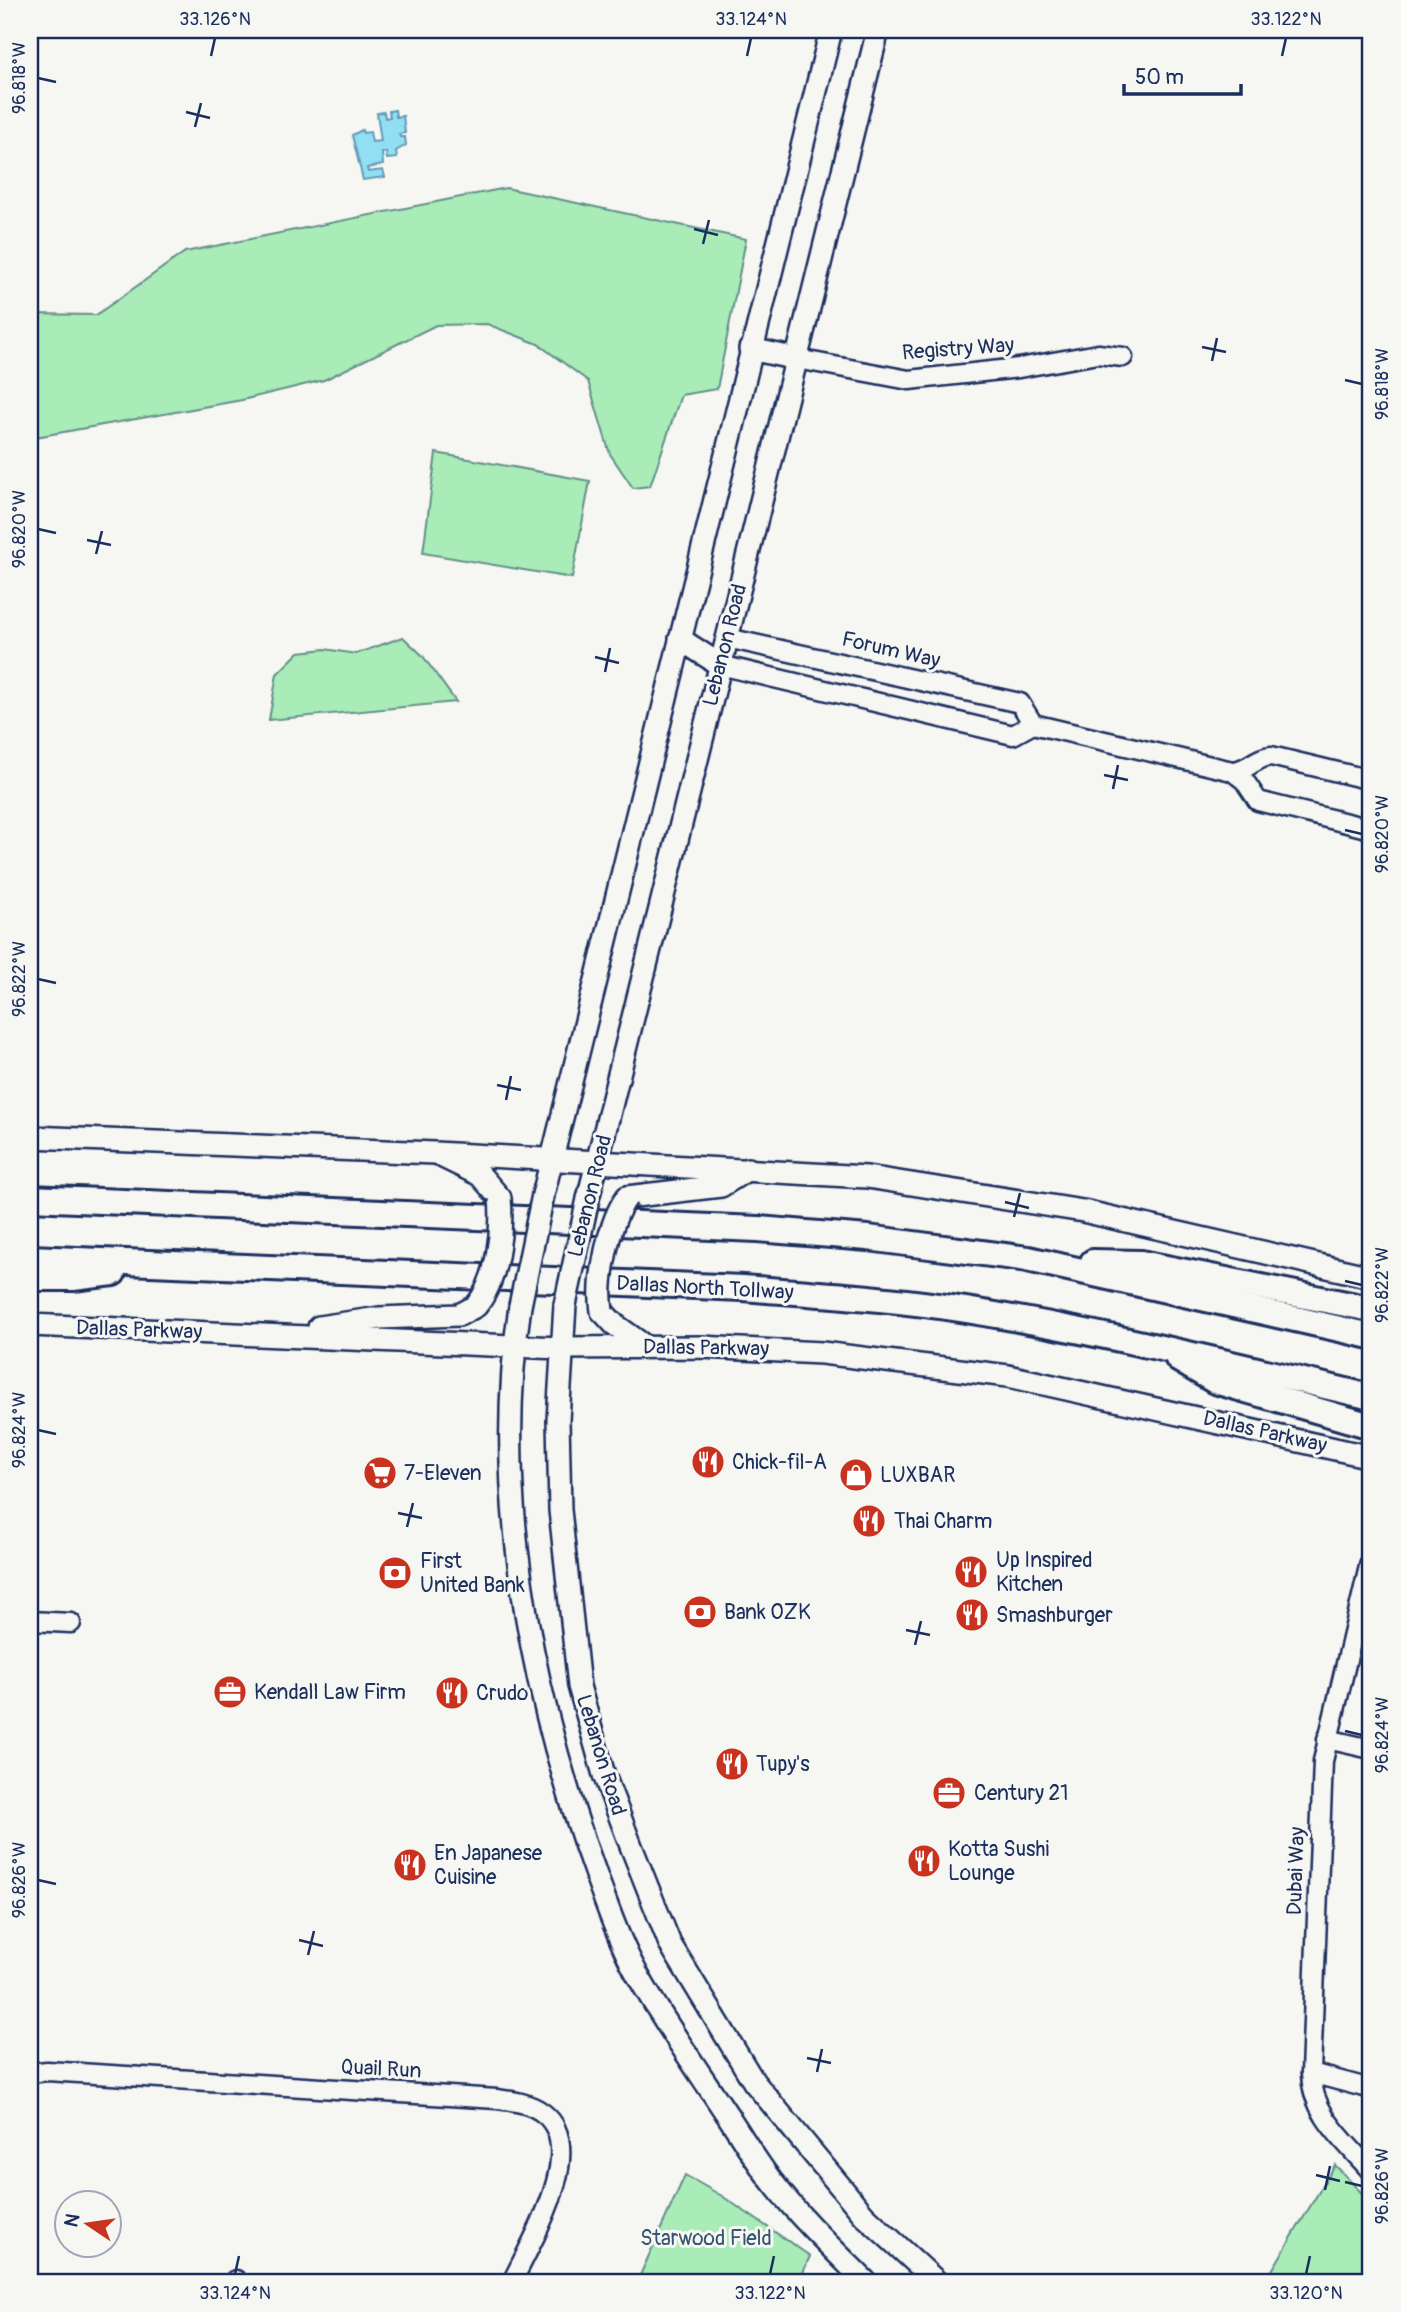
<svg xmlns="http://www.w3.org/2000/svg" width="1401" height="2312" font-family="Pangolin,sans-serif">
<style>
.green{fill:#a9ecb7;stroke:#628e8a;stroke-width:2}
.water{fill:#92dff2;stroke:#6299b7;stroke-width:2}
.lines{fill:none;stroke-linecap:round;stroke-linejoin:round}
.minor-casing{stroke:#1b2f5e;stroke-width:23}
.major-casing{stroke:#1b2f5e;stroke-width:26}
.highway-casing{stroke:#1b2f5e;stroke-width:30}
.minor{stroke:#f6f6f2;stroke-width:18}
.major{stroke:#f6f6f2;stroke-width:21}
.highway{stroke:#f6f6f2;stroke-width:24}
.major-bridge-casing{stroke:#1b2f5e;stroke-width:26;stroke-linecap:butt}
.major-bridge{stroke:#f6f6f2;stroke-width:21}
.ticks{fill:none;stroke:#1b2f5e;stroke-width:2.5}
.labels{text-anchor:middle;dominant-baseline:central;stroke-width:6;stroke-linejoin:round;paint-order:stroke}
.street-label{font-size:21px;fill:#1b2f5e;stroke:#f6f6f2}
.poi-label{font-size:21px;fill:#1b2f5e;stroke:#f6f6f2;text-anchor:start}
.park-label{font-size:21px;fill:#375570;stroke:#f6f6f2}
.neatline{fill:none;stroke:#1b2f5e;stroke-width:2.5}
.ticks-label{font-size:18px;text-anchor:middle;fill:#1b2f5e}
</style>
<rect width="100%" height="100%" fill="#f6f6f2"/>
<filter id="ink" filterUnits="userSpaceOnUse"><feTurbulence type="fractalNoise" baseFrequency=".0143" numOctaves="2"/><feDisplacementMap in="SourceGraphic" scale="14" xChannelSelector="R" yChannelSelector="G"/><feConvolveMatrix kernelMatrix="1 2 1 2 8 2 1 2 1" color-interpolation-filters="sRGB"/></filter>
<g filter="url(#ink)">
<g class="green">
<path d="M506,188L746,239L717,389L681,395L650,486L633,488L610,454L588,381L538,344L487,324L436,325L324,380L242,400L30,438V314L96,315L185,252Z"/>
<path d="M436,453L590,481L572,578L423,553Z"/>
<path d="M403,637L422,655L456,702L269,720L277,674L299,652L325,649L356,654Z"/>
<path d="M1335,2165L1371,2203V2282H1265Z"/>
<path d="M685,2175L722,2196L810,2256L799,2282H637Z"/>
</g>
<path class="water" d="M395,110L396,117L403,116L405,133L399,134L400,137H405L406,145L396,151L397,158L387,159L386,152L382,153L383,165L367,168L368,172L383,170L385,177L363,180L352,135L362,130L363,133L370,132L372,142L381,141L377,113L384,112L385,118L390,117L389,111Z"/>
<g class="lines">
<defs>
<g id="minor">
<path d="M797,359L909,380L1019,368L1098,354L1123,357"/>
<path d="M720,665L1013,735L1033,724L1020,703L727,638"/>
<path d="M1033,724L1232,771L1244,780L1258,801L1371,829"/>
<path d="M1232,771C1248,771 1255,757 1271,756L1371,780"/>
<path d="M1371,1558L1323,1761L1311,2073C1312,2115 1345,2141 1371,2171"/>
<path d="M30,1621L71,1623"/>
<path d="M1327,1739L1371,1749"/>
<path d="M30,2073L47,2071L497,2099C513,2101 530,2103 543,2113C589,2148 531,2242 512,2282"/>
<path d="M1311,2073L1371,2089"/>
<path d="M236,2280V2282"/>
</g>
<g id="major">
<path d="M750,349L797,359"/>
<path d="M680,639L720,665"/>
<path d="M30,1137L435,1153L867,1177L1083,1211L1371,1277"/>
<path d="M443,1157L480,1175L500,1198"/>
<path d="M543,1195L831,30"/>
<path d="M627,1197L721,1186L748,1169"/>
<path d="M588,1199L878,30"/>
<path d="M565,1305L558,1420L560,1510L579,1686L604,1775L631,1846L670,1944L754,2082L864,2215L937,2282"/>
<path d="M520,1306C493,1486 528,1676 586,1847C601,1888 615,1933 636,1972C663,2021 695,2066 726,2113C742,2136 756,2162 774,2184C801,2219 835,2251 866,2282"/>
<path d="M602,1311L614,1324L646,1347"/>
<path d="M30,1325L560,1348L700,1347L822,1353L1008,1376L1371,1457"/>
<path d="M319,1327L379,1318L459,1315L476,1306"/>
</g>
<g id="highway">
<path d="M30,1198L758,1229L868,1238L1028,1259L1371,1336"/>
<path d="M30,1258L743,1288C817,1294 892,1298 966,1310C1102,1332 1237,1365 1371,1397"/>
<path d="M1093,1262L1141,1263L1371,1309"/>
<path d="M30,1278H73L113,1273"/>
<path d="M1178,1359L1215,1381L1371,1426"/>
</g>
</defs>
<use href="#minor" class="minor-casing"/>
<use href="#major" class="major-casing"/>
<use href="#highway" class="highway-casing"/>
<use href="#minor" class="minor"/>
<use href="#major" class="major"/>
<use href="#highway" class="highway"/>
<defs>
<g id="major-bridge">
<path d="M565,1305L588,1199"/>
<path d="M476,1306C498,1280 503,1231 500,1198"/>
<path d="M520,1306L543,1195"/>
<path d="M602,1311C597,1280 609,1221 627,1197"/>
</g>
</defs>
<use href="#major-bridge" class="major-bridge-casing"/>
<use href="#major-bridge" class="major-bridge"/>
</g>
</g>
<path class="ticks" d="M211,56L215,38M747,56L751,38M1282,56L1286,38M38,78L56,82M186,112L210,118M195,127L201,103M694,229L718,235M703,244L709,220M1202,347L1226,352M1212,361L1217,338M1345,380L1362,384M38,529L56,533M87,540L111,545M96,554L102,531M595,657L619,663M605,672L610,648M1104,775L1128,780M1113,789L1118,765M1345,830L1362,834M38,979L56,983M497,1085L521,1090M506,1100L511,1076M1005,1202L1029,1208M1014,1217L1020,1193M1345,1281L1362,1285M38,1430L56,1434M398,1513L422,1518M407,1527L413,1503M906,1630L930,1635M915,1645L921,1621M1345,1731L1362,1735M38,1880L56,1884M299,1940L323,1946M308,1955L314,1931M807,2058L831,2063M817,2072L822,2049M1316,2175L1340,2181M1345,2182L1362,2186M1325,2190L1330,2166M235,2274L239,2256M770,2274L774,2256M1306,2274L1310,2256"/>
<defs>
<symbol id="restaurant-disc" viewBox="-11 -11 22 22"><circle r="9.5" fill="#c8321e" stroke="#f6f6f2"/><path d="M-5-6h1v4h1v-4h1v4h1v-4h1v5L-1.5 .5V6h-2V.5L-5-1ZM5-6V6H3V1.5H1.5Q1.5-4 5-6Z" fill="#fff"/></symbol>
<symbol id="supermarket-disc" viewBox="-11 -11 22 22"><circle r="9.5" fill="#c8321e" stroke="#f6f6f2"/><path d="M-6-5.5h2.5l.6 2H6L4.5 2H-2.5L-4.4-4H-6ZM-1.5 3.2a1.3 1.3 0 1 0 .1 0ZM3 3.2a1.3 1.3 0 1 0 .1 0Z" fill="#fff"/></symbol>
<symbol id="shop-disc" viewBox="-11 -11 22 22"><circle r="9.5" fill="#c8321e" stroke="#f6f6f2"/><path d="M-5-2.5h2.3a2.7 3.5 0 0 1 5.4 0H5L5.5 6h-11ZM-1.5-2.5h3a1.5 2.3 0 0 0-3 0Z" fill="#fff"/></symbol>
<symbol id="bank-disc" viewBox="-11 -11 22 22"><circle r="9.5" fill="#c8321e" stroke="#f6f6f2"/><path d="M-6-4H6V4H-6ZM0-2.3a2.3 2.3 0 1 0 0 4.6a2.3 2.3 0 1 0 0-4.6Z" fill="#fff"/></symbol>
<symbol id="office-disc" viewBox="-11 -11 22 22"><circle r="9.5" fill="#c8321e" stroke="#f6f6f2"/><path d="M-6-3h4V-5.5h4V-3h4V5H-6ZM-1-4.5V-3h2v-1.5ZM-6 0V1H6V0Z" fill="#fff"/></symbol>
</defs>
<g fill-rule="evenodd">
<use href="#restaurant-disc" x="689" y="1443" width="38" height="38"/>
<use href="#supermarket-disc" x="361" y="1454" width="38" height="38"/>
<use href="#shop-disc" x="837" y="1456" width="38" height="38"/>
<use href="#restaurant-disc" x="850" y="1502" width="38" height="38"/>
<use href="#restaurant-disc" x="952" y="1553" width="38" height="38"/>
<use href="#bank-disc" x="376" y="1554" width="38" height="38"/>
<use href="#bank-disc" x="681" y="1593" width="38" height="38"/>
<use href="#restaurant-disc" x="953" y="1596" width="38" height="38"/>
<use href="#office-disc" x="211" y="1673" width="38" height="38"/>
<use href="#restaurant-disc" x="433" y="1674" width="38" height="38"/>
<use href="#restaurant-disc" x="713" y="1745" width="38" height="38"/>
<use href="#office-disc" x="930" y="1774" width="38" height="38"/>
<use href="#restaurant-disc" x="905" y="1842" width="38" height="38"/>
<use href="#restaurant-disc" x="391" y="1846" width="38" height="38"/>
</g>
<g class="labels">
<g class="street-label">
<text transform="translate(958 349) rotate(-4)">Registry Way</text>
<text transform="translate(725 645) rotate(-76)">Lebanon Road</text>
<text transform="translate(891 650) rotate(13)">Forum Way</text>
<text transform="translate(590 1196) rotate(-76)">Lebanon Road</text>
<text transform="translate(705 1288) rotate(3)">Dallas North Tollway</text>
<text transform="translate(139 1330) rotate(2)">Dallas Parkway</text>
<text transform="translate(706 1348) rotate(1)">Dallas Parkway</text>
<text transform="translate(1265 1432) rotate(13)">Dallas Parkway</text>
<text transform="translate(601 1755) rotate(73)">Lebanon Road</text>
<text transform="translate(1296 1871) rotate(-88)">Dubai Way</text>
<text transform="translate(381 2069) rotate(3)">Quail Run</text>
</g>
<g class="poi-label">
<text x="732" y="1462">Chick-fil-A</text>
<text x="404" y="1473">7-Eleven</text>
<text x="880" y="1475">LUXBAR</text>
<text x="894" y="1521">Thai Charm</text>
<text x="996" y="1560">Up Inspired<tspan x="996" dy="24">Kitchen</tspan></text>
<text x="420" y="1561">First<tspan x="420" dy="24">United Bank</tspan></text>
<text x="724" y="1612">Bank OZK</text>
<text x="996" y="1615">Smashburger</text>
<text x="254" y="1692">Kendall Law Firm</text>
<text x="476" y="1693">Crudo</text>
<text x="756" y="1764">Tupy's</text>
<text x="974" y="1793">Century 21</text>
<text x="948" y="1849">Kotta Sushi<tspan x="948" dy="24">Lounge</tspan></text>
<text x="434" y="1853">En Japanese<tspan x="434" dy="24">Cuisine</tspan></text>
</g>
<g class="park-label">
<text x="706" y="2238">Starwood Field</text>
</g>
</g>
<rect width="1401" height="2312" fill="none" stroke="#f6f6f2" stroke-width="77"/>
<g transform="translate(88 2224) rotate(283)"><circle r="33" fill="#f6f6f2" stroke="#9ea6b7" stroke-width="2"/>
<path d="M0-5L12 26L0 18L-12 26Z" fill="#c8321e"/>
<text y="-10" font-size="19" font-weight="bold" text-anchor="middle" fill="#1b2f5e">N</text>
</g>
<path d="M1124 84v10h117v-10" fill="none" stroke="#1b2f5e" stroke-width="3.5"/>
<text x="1135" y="84" font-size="21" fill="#1b2f5e" stroke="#f6f6f2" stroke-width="5" paint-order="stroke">50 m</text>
<rect x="38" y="38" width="1324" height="2236" class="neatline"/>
<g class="ticks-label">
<text x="215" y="25">33.126°N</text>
<text x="751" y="25">33.124°N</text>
<text x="1286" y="25">33.122°N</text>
<text transform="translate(19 78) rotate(-90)" y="6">96.818°W</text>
<text transform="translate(1382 384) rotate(-90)" y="6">96.818°W</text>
<text transform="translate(19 529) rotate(-90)" y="6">96.820°W</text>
<text transform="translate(1382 834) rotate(-90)" y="6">96.820°W</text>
<text transform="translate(19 979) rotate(-90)" y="6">96.822°W</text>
<text transform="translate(1382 1285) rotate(-90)" y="6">96.822°W</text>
<text transform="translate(19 1430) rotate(-90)" y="6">96.824°W</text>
<text transform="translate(1382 1735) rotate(-90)" y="6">96.824°W</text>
<text transform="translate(19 1880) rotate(-90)" y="6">96.826°W</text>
<text transform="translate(1382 2186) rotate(-90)" y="6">96.826°W</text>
<text x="235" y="2299">33.124°N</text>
<text x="770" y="2299">33.122°N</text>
<text x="1306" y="2299">33.120°N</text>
</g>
</svg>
